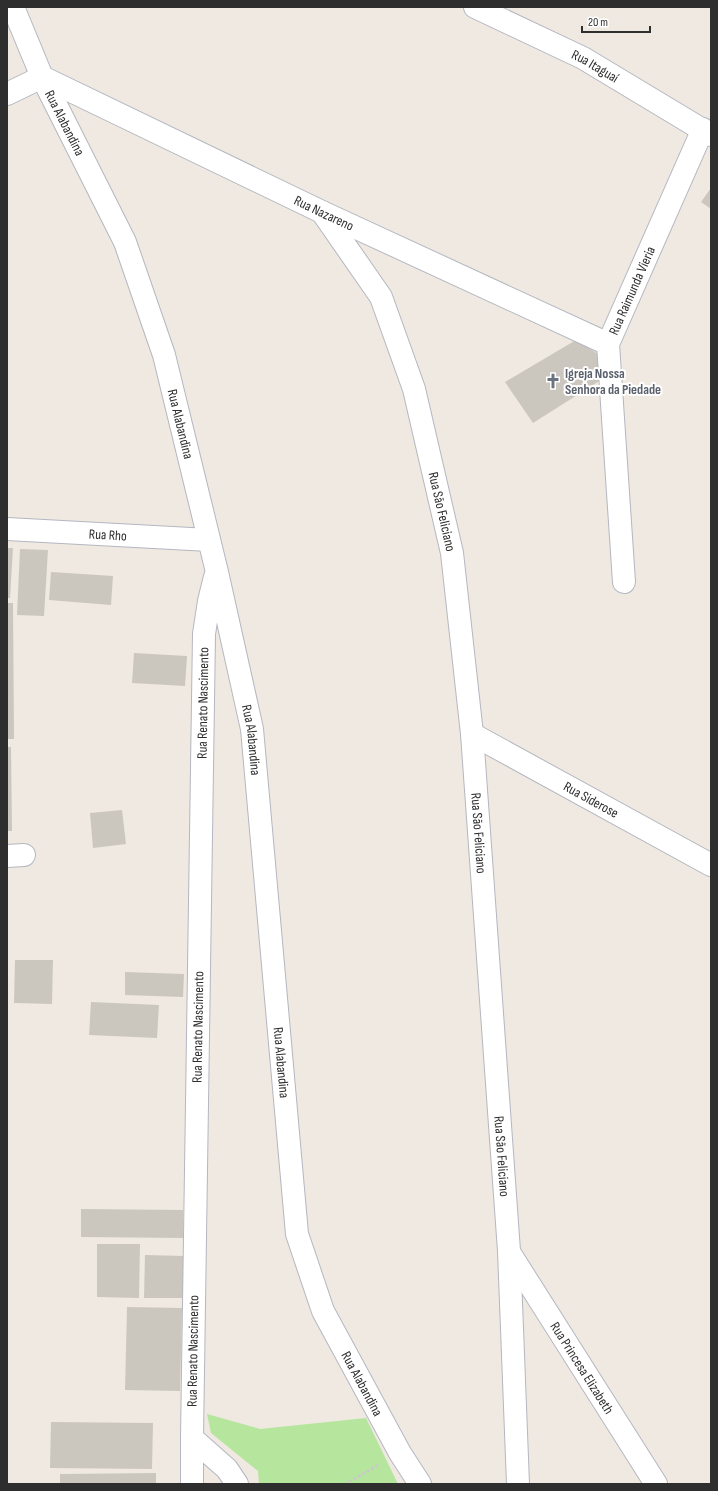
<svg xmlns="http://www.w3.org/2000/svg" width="718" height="1491" font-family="'Sofia Sans Condensed',sans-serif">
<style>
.green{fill:#b6e59e}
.building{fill:#cbc7bf}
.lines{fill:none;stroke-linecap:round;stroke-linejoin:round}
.street-casing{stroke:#b4b7c1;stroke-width:24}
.secondary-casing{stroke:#b4b7c1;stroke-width:24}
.path{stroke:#c9c9c9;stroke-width:2.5;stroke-dasharray:3 2;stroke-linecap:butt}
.street{stroke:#fff;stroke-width:22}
.secondary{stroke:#fff;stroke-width:22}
.labels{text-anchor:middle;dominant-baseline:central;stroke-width:4;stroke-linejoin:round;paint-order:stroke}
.street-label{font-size:14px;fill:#2e2e2e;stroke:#fff}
.worship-label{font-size:14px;font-weight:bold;fill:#5b616d;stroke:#fff;text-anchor:start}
</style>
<rect width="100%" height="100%" fill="#efe9e1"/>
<path class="green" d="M207,1414L260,1429L366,1418L398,1484H259L258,1471L211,1433Z"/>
<g class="building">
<path d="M711,188V209L701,202Z"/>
<path d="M576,340L598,354L601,380L533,423L505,382Z"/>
<path d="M7,548H13L10,598H7Z"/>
<path d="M20,549L48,550L44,616L17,615Z"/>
<path d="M51,572L113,576L111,605L49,600Z"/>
<path d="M7,603H13L14,739H7Z"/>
<path d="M134,653L187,656L185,686L132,683Z"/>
<path d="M7,747H11L12,831H7Z"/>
<path d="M122,810L126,844L93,848L90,813Z"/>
<path d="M15,960H53L52,1004L14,1003Z"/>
<path d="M125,972L184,974L183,997L125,995Z"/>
<path d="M91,1002L159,1005L157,1038L89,1035Z"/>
<path d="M81,1209L183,1210V1238L81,1237Z"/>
<path d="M97,1244H140L139,1298L97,1297Z"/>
<path d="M145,1255L184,1256L183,1298H144Z"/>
<path d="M127,1307L182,1308L180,1391L125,1390Z"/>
<path d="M51,1422L153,1423L152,1469L50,1468Z"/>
<path d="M156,1473V1484H60V1474Z"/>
</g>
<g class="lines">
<defs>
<g id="street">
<path id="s1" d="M475,7L583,58L711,135"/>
<path id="s2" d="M7,94L42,77L322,212L608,344"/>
<path id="s3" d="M322,212L381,297L414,389L452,553L472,734L509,1251L518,1484"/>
<path id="s4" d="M7,529L209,540"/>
<path id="s5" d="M624,582L608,344L703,129"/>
<path id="s6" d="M472,734L711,865"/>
<path d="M7,856L24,855"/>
<path id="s7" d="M509,1252L656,1484"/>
<path d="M192,1484V1438"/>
</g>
<g id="secondary">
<path id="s8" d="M13,7L42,77L125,242L164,355L217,572L252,729L297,1234L323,1311L400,1453L420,1484"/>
<path d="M215,577L209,601L204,634L192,1438L227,1469L237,1484"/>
</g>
</defs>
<use href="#street" class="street-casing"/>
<use href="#secondary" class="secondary-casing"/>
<path class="path" d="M345,1484L380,1464"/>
<use href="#street" class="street"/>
<use href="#secondary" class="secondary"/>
</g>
<defs>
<symbol id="church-bare" viewBox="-9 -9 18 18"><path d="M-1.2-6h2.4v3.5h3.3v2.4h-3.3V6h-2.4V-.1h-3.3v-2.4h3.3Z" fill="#6b7280" stroke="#fff" stroke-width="2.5" paint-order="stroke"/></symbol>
</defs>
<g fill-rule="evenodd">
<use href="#church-bare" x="542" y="370" width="22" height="22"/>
</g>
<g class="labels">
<g class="street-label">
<text stroke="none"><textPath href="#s1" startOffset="134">Rua Itaguaí</textPath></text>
<text stroke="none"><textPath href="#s8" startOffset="127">Rua Alabandina</textPath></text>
<text stroke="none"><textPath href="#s2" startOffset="352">Rua Nazareno</textPath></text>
<text stroke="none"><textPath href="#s5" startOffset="297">Rua Raimunda Vieria</textPath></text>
<text stroke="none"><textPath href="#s8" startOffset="451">Rua Alabandina</textPath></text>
<text stroke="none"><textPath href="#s3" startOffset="327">Rua São Feliciano</textPath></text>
<text stroke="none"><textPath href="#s4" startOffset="101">Rua Rho</textPath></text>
<text transform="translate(203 703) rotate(-89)">Rua Renato Nascimento</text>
<text stroke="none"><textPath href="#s8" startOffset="775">Rua Alabandina</textPath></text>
<text stroke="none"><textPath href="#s6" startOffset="136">Rua Siderose</textPath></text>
<text stroke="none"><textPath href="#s3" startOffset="651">Rua São Feliciano</textPath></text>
<text transform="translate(198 1027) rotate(-89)">Rua Renato Nascimento</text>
<text stroke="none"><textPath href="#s8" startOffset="1099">Rua Alabandina</textPath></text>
<text stroke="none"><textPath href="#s3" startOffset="975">Rua São Feliciano</textPath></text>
<text transform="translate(193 1351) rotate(-89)">Rua Renato Nascimento</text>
<text stroke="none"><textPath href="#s7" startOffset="137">Rua Princesa Elizabeth</textPath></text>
<text stroke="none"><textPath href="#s8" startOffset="1435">Rua Alabandina</textPath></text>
</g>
<g class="worship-label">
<text x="565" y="373">Igreja Nossa<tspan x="565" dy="16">Senhora da Piedade</tspan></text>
</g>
</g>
<rect width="718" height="1491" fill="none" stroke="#2e2e2e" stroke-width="16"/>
<path d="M582 26v6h68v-6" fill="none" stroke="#2e2e2e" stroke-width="2"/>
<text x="588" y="26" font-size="12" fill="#2e2e2e" stroke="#ffffff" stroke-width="3" paint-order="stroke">20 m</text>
</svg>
